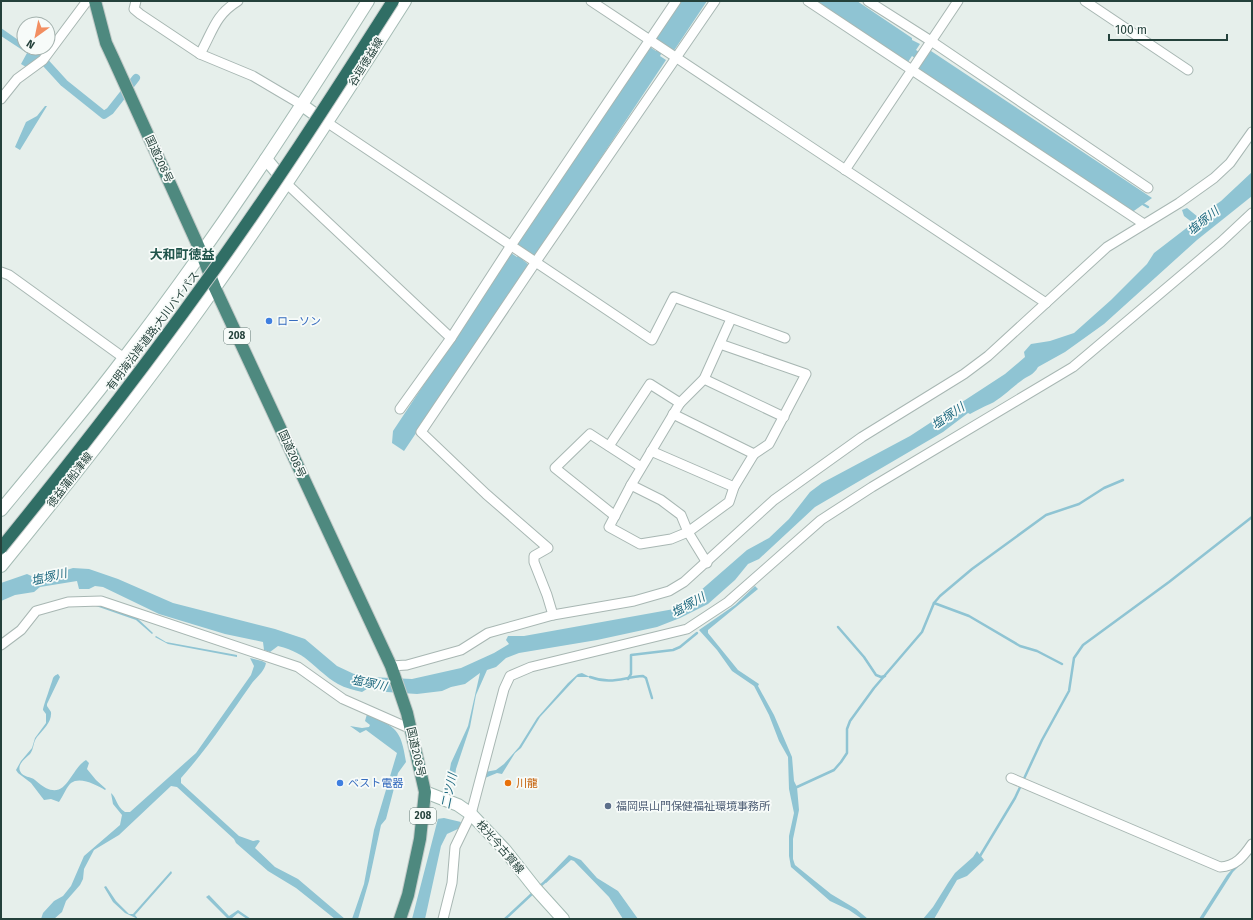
<svg xmlns="http://www.w3.org/2000/svg" width="1253" height="920" font-family="'Fira Sans','Noto Sans JP',sans-serif">
<style>
.water{fill:#8fc4d3}
.pier{fill:#e6efeb}
.lines{fill:none;stroke-linecap:round;stroke-linejoin:round}
.stream{stroke:#8fc4d3;stroke-width:2.5}
.canal{stroke:#8fc4d3;stroke-width:8}
.minor-casing{stroke:#a8b7b3;stroke-width:11}
.secondary-casing{stroke:#a4bbb4;stroke-width:14}
.trunk-casing{stroke:#c2cac8;stroke-width:14}
.minor{stroke:#fff;stroke-width:9}
.secondary{stroke:#fff;stroke-width:12}
.trunk{stroke:#4e897f;stroke-width:12}
.motorway-bridge-casing{stroke:#c2cac8;stroke-width:14;stroke-linecap:butt}
.motorway-bridge{stroke:#306e65;stroke-width:12}
.shop-dot{fill:#3f7fe0;stroke:#f7fbf9;stroke-width:1.5}
.food-dot{fill:#e8710a;stroke:#f7fbf9;stroke-width:1.5}
.service-dot{fill:#5c6f8a;stroke:#f7fbf9;stroke-width:1.5}
.labels{text-anchor:middle;dominant-baseline:central;stroke-width:3.5;stroke-linejoin:round;paint-order:stroke}
.shield{fill:#f7fbf9;stroke:#637974;stroke-width:1}
.shield-label{font-size:10px;font-weight:bold;fill:#24413b}
.street-label{font-size:11px;fill:#24413b;stroke:#f7fbf9}
.shop-label{font-size:11px;fill:#366cbe;stroke:#f7fbf9;text-anchor:start}
.food-label{font-size:11px;fill:#c56008;stroke:#f7fbf9;text-anchor:start}
.service-label{font-size:11px;fill:#4e5e75;stroke:#f7fbf9;text-anchor:start}
.water-label{font-size:12px;font-style:italic;fill:#1d687f;stroke:#f7fbf9}
.quarter-label{font-size:13px;font-weight:bold;fill:#20544b;stroke:#f7fbf9}
</style>
<rect width="100%" height="100%" fill="#e6efeb"/>
<g class="water">
<path d="M679,1H707L673,52L664,48L660,56L666,60L535,257L528,252L523,260L529,265L404,451L392,443L393,431L511,253L517,257L523,249L516,244L650,47L656,51L660,45L653,40Z"/>
<path d="M816,1H857L912,38V40L920,44L916,50L924,55L928,49L1152,198L1131,213L916,67L919,61L912,56L908,62Z"/>
<path d="M1,28L24,44V48H30L40,56L37,62L26,67L21,64L27,53L1,36Z"/>
<path d="M45,106H47L20,150L15,147L26,122L37,116Z"/>
<path d="M1252,172V196L1197,240L1104,324L1065,352L1038,367C1034,375 1027,376 1021,381C1011,388 1001,399 990,404C983,407 977,410 970,414L968,413L943,432L815,507L759,559L748,564L735,580L708,604L680,618L657,627L597,640L519,653L506,658L496,667L487,670L476,695L470,727L456,769L454,783L461,824L460,828L447,834L441,846L425,919H412L448,780L451,763L468,726L480,673L465,684L451,687L442,691L417,694L387,692L370,687L362,692C354,690 345,688 338,684C313,669 310,654 278,646L270,652L264,650L263,642L225,634L159,614L103,587L95,586L89,589H79L77,581L40,587L34,592L15,595L1,601V583L27,574L38,579L73,568L89,569L118,579L173,603L275,629L305,639L337,666L354,674L370,677L412,679L461,668L494,653L509,644L506,640L508,636H524L674,609L700,591L747,550L769,538L789,519L810,492L822,483L910,436L1005,374L1025,357L1024,352L1031,344L1050,341L1074,333L1111,300L1147,264L1154,253L1193,223L1184,216L1182,210L1187,208L1198,217L1221,201Z"/>
<path d="M755,586L758,589L708,630V633L738,670L759,684L758,686L774,715L792,757L794,781L797,787L799,810L793,839V859L795,865L831,894L856,909L868,919H862L849,910L830,901L791,867L789,856V836L794,813L789,789L788,757L779,741L769,715L754,686L732,671L717,650L699,630L735,605Z"/>
<path d="M58,601L96,604L137,618L153,633L152,634L136,620L96,606L71,603L38,607L27,630L1,651V648L36,606Z"/>
<path d="M156,636L166,642L237,655V657L168,644L155,637Z"/>
<path d="M250,658L262,661L266,663C264,673 255,678 250,686C228,717 207,749 181,778V783L239,836L253,841L258,840L260,841L255,848L275,867L298,879L345,919H335L296,888L268,871L236,843L234,839L177,787L171,786L119,835L94,850L84,869L83,879L80,885L66,901L62,912L54,919H41L43,913L54,901L63,896L71,886L84,856L120,825L122,815L113,804L111,793C117,798 116,806 125,812H130L196,753L251,675L254,666Z"/>
<path d="M582,673L590,677H577L540,717L521,748L515,753L502,774L497,773L485,778V772L496,770L504,764L519,747L537,718L568,683L578,674Z"/>
<path d="M58,674L60,677L47,704V706L51,712C52,722 43,730 37,737C33,742 34,749 30,754C26,758 17,764 20,771C23,778 31,776 35,780C66,808 68,771 86,760L89,763L87,769L96,780L106,789L105,790C97,785 80,776 71,783C67,786 63,796 59,802L51,799L44,800L31,783L18,773L16,770L21,761L32,748L35,738L46,723V714L43,710C43,707 52,682 53,678C55,675 56,675 58,674Z"/>
<path d="M367,714C396,727 401,729 406,762L398,773L386,819L381,825L369,881L358,919H352L364,884L374,830L397,753L366,730L360,733L350,726L362,728L369,727L370,725L365,721Z"/>
<path d="M1252,847V853L1233,872L1203,919H1199L1227,875Z"/>
<path d="M977,851L984,860L967,876L957,880L934,919H923L933,907L948,883L955,873L973,857Z"/>
<path d="M569,855L581,860L597,878L618,891L638,919H623L609,897L574,861L571,860L546,883L544,881Z"/>
<path d="M171,871L172,873L135,915L138,919L125,913L113,902L104,887L106,886L116,901L129,914H133Z"/>
<path d="M209,895L229,916L238,910L251,919H247L238,913L231,919H228L206,897Z"/>
</g>
<path class="pier" d="M447,780L457,788L463,817L461,822L444,818L437,819Z"/>
<g class="lines">
<g class="stream">
<path d="M1141,203L1148,207"/>
<path d="M934,603L969,616L1020,646L1037,651L1062,664"/>
<path d="M838,627L864,657L876,675L881,677L885,676"/>
<path d="M590,677C612,685 623,677 643,676L646,678L652,698"/>
<path d="M628,679L631,674V655L673,650L680,647L697,633"/>
<path d="M797,787L834,770L841,762L847,753V729L850,721L874,688L922,632L934,603L940,596L972,569L1046,515L1079,504L1104,488L1123,480"/>
<path d="M980,856L1015,798L1042,740L1069,691L1074,658L1083,645L1169,582L1252,517"/>
<path d="M539,887L547,880"/>
<path d="M505,919L534,892"/>
</g>
<path class="canal" d="M27,48L43,60L64,83L104,115L110,111L136,78"/>
<defs>
<g id="minor">
<path d="M136,1L134,9L140,14L200,54L253,76L302,105"/>
<path d="M591,1L1046,303"/>
<path d="M808,1L1144,224"/>
<path d="M868,1L931,41L1148,188"/>
<path d="M1085,1L1188,70"/>
<path d="M200,54C213,31 215,15 238,1"/>
<path d="M1,99L17,79L43,60L87,1"/>
<path d="M328,123L652,340L674,297L785,338"/>
<path d="M845,170L958,1"/>
<path d="M287,184L451,338L400,409"/>
<path d="M1,272L9,275L124,358"/>
<path d="M451,338L510,247L676,1"/>
<path d="M704,379L784,417"/>
<path d="M673,414L754,454"/>
<path d="M609,446L650,384L680,403"/>
<path d="M651,451L734,487"/>
<path d="M631,485L609,527L640,544L671,539L688,532L729,502L734,487L754,454L769,444L806,374L720,344"/>
<path d="M615,516L555,468L590,434L641,467"/>
<path d="M707,563L688,532L681,515L661,500L631,485L680,403L704,379L731,319"/>
<path d="M553,615L547,595L534,562V556L548,548L486,494L421,432L535,263L715,1"/>
<path d="M1,645L21,630L36,611L68,602L101,601L298,667L343,699L411,729"/>
<path d="M391,666L407,665L461,650L488,633L553,615L634,601L669,591L684,582L774,500L862,437L964,374L988,356L1107,247L1179,203L1214,178L1230,163L1252,132"/>
<path d="M1011,778L1220,867C1236,866 1243,857 1252,844"/>
<path d="M443,919L452,883L455,847L471,814L504,689L510,676L531,667L687,629L728,602L821,520L872,487L1073,367L1221,242L1252,213"/>
</g>
<g id="secondary">
<path d="M302,105L327,123"/>
<path d="M266,159L286,183"/>
<path d="M124,358L136,390"/>
<path d="M1,510C42,460 85,410 124,358C212,244 291,123 368,1"/>
<path d="M1,566C75,475 148,383 216,286C282,193 344,97 405,1"/>
<path d="M425,792L458,805L471,814L505,850L535,888L563,919"/>
</g>
<path id="trunk" d="M95,1L106,43L113,58L201,252L215,288L391,666L407,713L425,792L420,839L408,895L400,919"/>
</defs>
<use href="#minor" class="minor-casing"/>
<use href="#secondary" class="secondary-casing"/>
<use href="#trunk" class="trunk-casing"/>
<use href="#minor" class="minor"/>
<use href="#secondary" class="secondary"/>
<use href="#trunk" class="trunk"/>
<defs>
<path id="motorway-bridge" d="M1,548C70,463 137,377 201,288C269,195 331,98 393,1"/>
</defs>
<use href="#motorway-bridge" class="motorway-bridge-casing"/>
<use href="#motorway-bridge" class="motorway-bridge"/>
</g>
<g class="shop-dot">
<circle cx="269" cy="321" r="4"/>
<circle cx="340" cy="783" r="4"/>
</g>
<circle class="food-dot" cx="508" cy="783" r="4"/>
<circle class="service-dot" cx="608" cy="806" r="4"/>
<g class="labels">
<g class="shield">
<rect x="224" y="328" width="26" height="16" rx="3"/>
<rect x="410" y="808" width="26" height="16" rx="3"/>
</g>
<g class="shield-label">
<text x="237" y="336">208</text>
<text x="423" y="816">208</text>
</g>
<g class="street-label">
<text transform="translate(366 62) rotate(-58)">谷垣徳益線</text>
<text transform="translate(159 159) rotate(65)">国道208号</text>
<text transform="translate(153 331) rotate(-53)">有明海沿岸道路;大川バイパス</text>
<text transform="translate(292 454) rotate(66)">国道208号</text>
<text transform="translate(70 480) rotate(-52)">徳益蒲船津線</text>
<text transform="translate(416 752) rotate(77)">国道208号</text>
<text transform="translate(500 847) rotate(49)">枝光今古賀線</text>
</g>
<g class="shop-label">
<text x="277" y="321">ローソン</text>
<text x="348" y="783">ベスト電器</text>
</g>
<g class="food-label">
<text x="516" y="783">川龍</text>
</g>
<g class="service-label">
<text x="616" y="806">福岡県山門保健福祉環境事務所</text>
</g>
<g class="water-label">
<text transform="translate(1203 221) rotate(-39)">塩塚川</text>
<text transform="translate(948 416) rotate(-34)">塩塚川</text>
<text transform="translate(49 577) rotate(-13)">塩塚川</text>
<text transform="translate(688 605) rotate(-29)">塩塚川</text>
<text transform="translate(369 683) rotate(12)">塩塚川</text>
<text transform="translate(449 791) rotate(-78)">二ツ川</text>
</g>
<g class="quarter-label">
<text x="182" y="254">大和町徳益</text>
</g>
</g>
<rect width="1253" height="920" fill="none" stroke="#24413b" stroke-width="4"/>
<g transform="translate(36 36) rotate(213)"><circle r="19" fill="#f7fbf9" stroke="#a3b1ad"/>
<path d="M0-3L7 15L0 10L-7 15Z" fill="#f28e61"/>
<text y="-6" font-size="11" font-weight="bold" text-anchor="middle" fill="#24413b">N</text>
</g>
<path d="M1109 34v6h118v-6" fill="none" stroke="#24413b" stroke-width="2"/>
<text x="1115" y="34" font-size="12" fill="#24413b" stroke="#f7fbf9" stroke-width="3" paint-order="stroke">100 m</text>
</svg>
